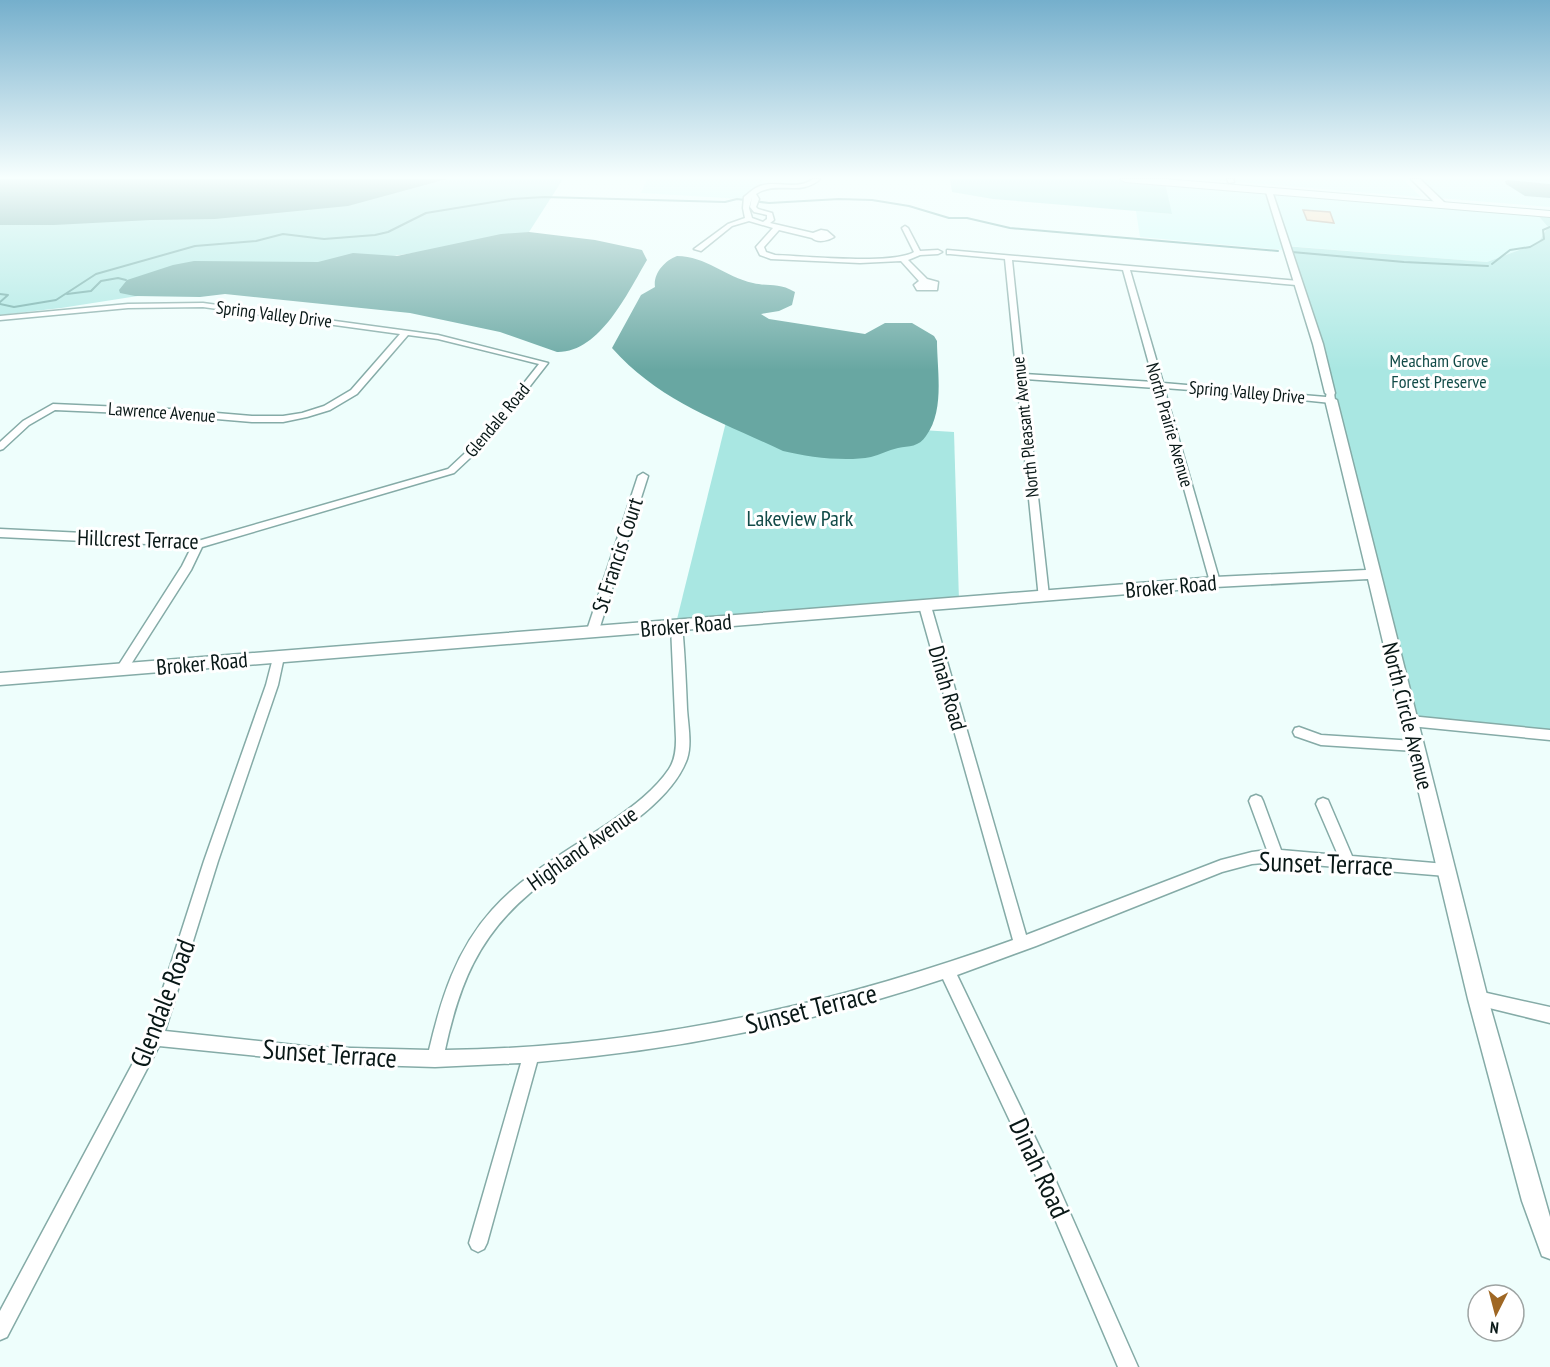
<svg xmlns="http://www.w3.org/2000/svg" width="1550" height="1367" font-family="'PT Sans Narrow',sans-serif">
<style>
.built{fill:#cafcf8}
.green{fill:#a9e7e2}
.water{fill:#68a7a2}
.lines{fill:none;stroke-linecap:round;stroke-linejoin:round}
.stream{stroke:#68a7a2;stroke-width:2}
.building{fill:#fbd5af;stroke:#ac957f;stroke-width:1.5}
.minor-casing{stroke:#85aba7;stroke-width:3}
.tertiary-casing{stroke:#85aba7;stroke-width:3}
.primary-casing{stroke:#85aba7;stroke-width:2}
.minor{fill:#fff;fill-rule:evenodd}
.tertiary{fill:#fff;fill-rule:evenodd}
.primary{fill:#fff;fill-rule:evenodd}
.labels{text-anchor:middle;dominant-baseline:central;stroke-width:6;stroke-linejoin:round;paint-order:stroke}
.far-street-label{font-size:18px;fill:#091817;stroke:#fff}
.far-park-label{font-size:18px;fill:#124b48;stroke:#fff}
.park-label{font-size:22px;fill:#124b48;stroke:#fff}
.street-label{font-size:22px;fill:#091817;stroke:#fff}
.near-street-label{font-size:27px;fill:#091817;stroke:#fff}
</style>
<rect width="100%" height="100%" fill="#eefefc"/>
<g class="built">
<path d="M647,179H763L760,190L756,194L759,200L641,193Z"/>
<path d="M1200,179H1403L1421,197Z"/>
<path d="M1416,179H1550V207L1438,198Z"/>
<path d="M1165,183L1265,192L1283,250L1140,237L1136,211L1171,214Z"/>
<path d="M1272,193L1537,214L1548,227L1538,243L1487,262L1288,246Z"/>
</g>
<g class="green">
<path d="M0,179H563L529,232L458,246L61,308L0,315Z"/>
<path d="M950,179H1111L1165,183L1172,214L993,199L952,192Z"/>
<path d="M1536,213L1550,214V732L1410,721L1318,344L1284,246L1487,262L1538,243L1548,227Z"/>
<path d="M727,418L954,432L959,601L676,623Z"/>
</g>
<g class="water">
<path d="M0,179H447L348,206L215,219L151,220L54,225H0Z"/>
<path d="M1508,180L1550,184V198L1525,196L1506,184L1505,181Z"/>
<path d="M529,232L595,240L642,250L647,260C628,292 600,353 557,352L500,332L410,313L225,294L200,297L135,296L120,293L119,290L127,280L173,265L194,261L318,262L353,253L397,256L501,234Z"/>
<path d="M677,256C706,256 725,277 753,283C770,287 778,282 795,292L792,305L779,311L761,314L769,319L865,334L885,323H912L934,336L937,341C937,370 945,411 926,436C919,447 909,446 898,448C888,450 880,455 871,457C845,462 808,457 783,451C720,421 660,402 612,348L641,295L655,287C653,274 664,261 677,256Z"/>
</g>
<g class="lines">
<g class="stream">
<path d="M1292,252L1404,262L1488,266"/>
<path d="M1492,264L1510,250L1530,247L1544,239L1543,230L1550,227"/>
<path d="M0,294L8,295L0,302"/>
<path d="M67,294L91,291L101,281L118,278L126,280"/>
<path d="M0,304L14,307L56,300L96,274L195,246L256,241L283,234L324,239L375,235L388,232L426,213L512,199L544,197L725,202L737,199L769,203L839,199L872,200L909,206L949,218H967L1010,228L1278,251"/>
</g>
</g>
<path class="building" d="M1303,210L1330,212L1334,223L1307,220Z"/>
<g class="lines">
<defs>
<g id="minor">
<path d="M813,179H820C801,197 776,180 756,194L759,199L756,207L758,209L772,213L774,220L770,223L813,233L821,230L827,231L834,237C828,241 817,243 812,238L779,230L764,247L766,252L775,255C803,256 893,265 914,252L902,228L905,226L908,228L920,251L938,250L942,252L938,254L920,255L908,260L927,279L938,282L937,290H917L914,285L919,281L901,261L860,263L771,259L760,255L756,247L773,228L749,221L732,226L701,251L694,249L728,224L745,218L743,208L744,197C749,193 754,188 760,186C777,180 797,191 813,179ZM752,197L750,207L754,212L767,215V219L763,222L752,218L749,208Z"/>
<path d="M1227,179H1233L1234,182L1229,183Z"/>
<path d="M947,250L1299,281V285H1296L1130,270L1163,383L1326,397L1327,391L1334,393L1335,400L1331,403L1244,394L1164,388L1220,582L1219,585H1211L1210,582L1156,388L1025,379L1049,596L1047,599H1039L1005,259L950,254H947ZM1012,260L1123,270L1154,382L1024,374Z"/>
<path d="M203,303L438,335L548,363L484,445L454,473L202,547L191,570L126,672H118L116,669L118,666L182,566L191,548L168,545L0,537V529L168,537L198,541L448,469L478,441L539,364L438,339L408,335L357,394L330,410L307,417L283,422H252L169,415L55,410L29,425L3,449L0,450V442L23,421L53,404L169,409L252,416H283L302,413L324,406L351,390L400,334L203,307L128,308L0,320V316L128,304Z"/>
<path d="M643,473L648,476L598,633L596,636H588L586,633L638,476Z"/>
<path d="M925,602L931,606L1026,935L1221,860L1252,852L1267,850L1249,801L1251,797L1256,795L1261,797L1263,801L1281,850L1338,855L1316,804L1318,800L1323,798L1328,800L1352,856L1446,864L1451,865L1453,870L1451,875L1446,876L1276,862L1252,864L1222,872L1036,946L957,975L1055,1179L1138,1367H1118L1043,1191L943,979C808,1024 679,1050 537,1062L487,1243L484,1249L478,1252L472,1249L469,1243L521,1063L435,1067L336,1064L159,1046L7,1337L0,1340V1311L148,1035L204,861L266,685L274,654H282L284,657L278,685L218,861L165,1031L313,1047L429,1050C441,999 456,950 492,910C525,873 571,849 612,821C632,807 655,790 669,769C675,760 676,750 676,739L671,626L677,622L681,623L683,636C685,660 686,685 687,709C688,725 692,744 687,759C666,816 575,855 530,893C478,937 459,985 445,1050C640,1048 831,1006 1013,940L919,606Z"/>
<path d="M1410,716L1550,730V740L1410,726L1406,725L1404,721L1406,717Z"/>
<path d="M1299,727L1321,735L1415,741L1419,742L1421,746L1419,750L1415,751L1321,745L1295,736L1293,732L1295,728Z"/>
<path d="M1478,991L1550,1007V1023L1473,1004L1470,999L1473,994Z"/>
</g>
<g id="tertiary">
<path d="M1411,179H1420L1445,203V207H1439Z"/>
<path d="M1265,189L1272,191L1323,344L1335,393L1334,395L1330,396L1325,393L1313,344Z"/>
<path d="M1331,397L1337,400L1488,999L1550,1217V1259L1542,1256L1522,1201L1468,999L1368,579L1215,587L0,685V673L1215,577L1366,570L1325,400Z"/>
</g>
<path id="primary" d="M1120,179H1164L1550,211V217L1125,182Z"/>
</defs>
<use href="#minor" class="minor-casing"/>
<use href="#tertiary" class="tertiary-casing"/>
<use href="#primary" class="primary-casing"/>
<use href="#minor" class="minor"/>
<use href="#tertiary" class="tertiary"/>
<use href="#primary" class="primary"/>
</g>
<linearGradient id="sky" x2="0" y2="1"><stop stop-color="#75afcc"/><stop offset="0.48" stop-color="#f7fffe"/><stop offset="1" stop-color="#f7fffe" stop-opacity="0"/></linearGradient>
<rect width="1550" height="370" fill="url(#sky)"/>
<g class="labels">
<g class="far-street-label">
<text transform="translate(274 314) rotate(7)">Spring Valley Drive</text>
<text transform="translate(1247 392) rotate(5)">Spring Valley Drive</text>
<text transform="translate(162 412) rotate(4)">Lawrence Avenue</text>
<text transform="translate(497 420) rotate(-50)">Glendale Road</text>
<text transform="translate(1170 425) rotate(74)">North Prairie Avenue</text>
<text transform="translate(1025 427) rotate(-96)">North Pleasant Avenue</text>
</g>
<g class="far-park-label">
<text x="1439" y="360">Meacham Grove<tspan x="1439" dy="21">Forest Preserve</tspan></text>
</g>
<g class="park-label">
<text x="800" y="518">Lakeview Park</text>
</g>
<g class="street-label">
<text transform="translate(138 539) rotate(2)">Hillcrest Terrace</text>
<text transform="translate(617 555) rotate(-72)">St Francis Court</text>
<text transform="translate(1171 586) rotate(-5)">Broker Road</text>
<text transform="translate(686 625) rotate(-5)">Broker Road</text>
<text transform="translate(202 663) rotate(-5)">Broker Road</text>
<text transform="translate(948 688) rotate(74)">Dinah Road</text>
<text transform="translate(1408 716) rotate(76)">North Circle Avenue</text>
<text transform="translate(582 848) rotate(-35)">Highland Avenue</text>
</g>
<g class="near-street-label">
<text transform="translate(1326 863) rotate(2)">Sunset Terrace</text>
<text transform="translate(162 1003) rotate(-69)">Glendale Road</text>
<text transform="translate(811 1008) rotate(-14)">Sunset Terrace</text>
<text transform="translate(330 1053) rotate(4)">Sunset Terrace</text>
<text transform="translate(1040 1168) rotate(65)">Dinah Road</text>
</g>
</g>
<g transform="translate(1496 1313) rotate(186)"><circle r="28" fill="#ffffff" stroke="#9da3a2" stroke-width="1.5"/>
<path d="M0-4.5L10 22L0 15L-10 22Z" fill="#9f6724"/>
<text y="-9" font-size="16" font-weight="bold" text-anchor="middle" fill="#091817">N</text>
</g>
</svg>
